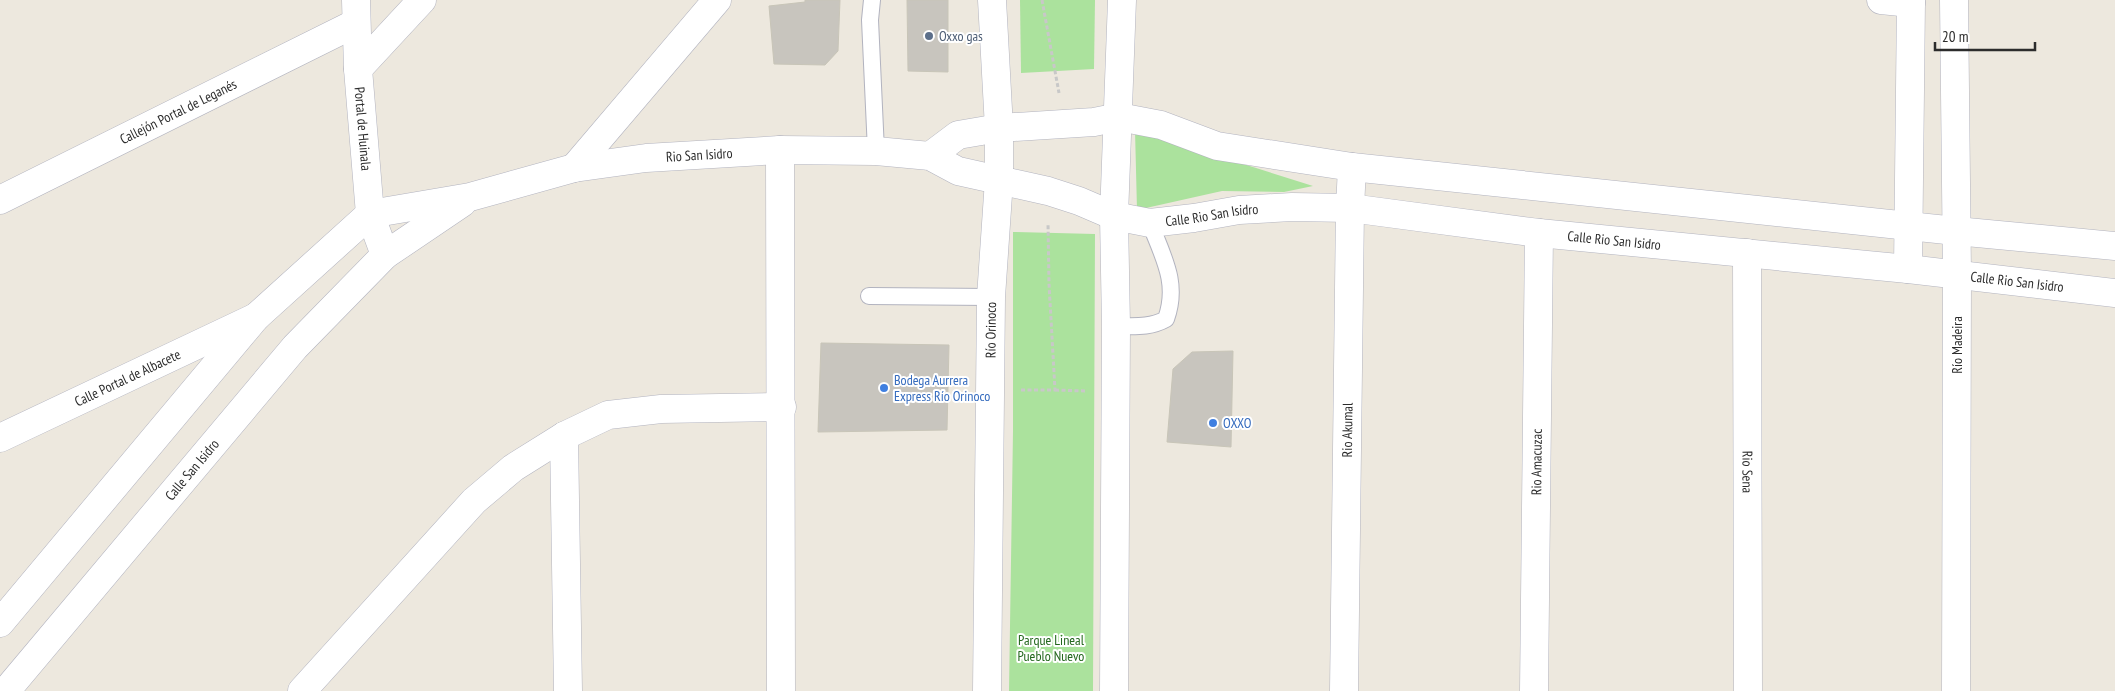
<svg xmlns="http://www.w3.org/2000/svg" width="2115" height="691" font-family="'PT Sans Narrow',sans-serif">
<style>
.green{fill:#abe29d}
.building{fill:#c8c5be;stroke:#c8c5b8}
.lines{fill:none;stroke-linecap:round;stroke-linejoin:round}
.service-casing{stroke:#b2b3bf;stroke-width:18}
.minor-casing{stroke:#b2b3bf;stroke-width:29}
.tertiary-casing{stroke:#b2b3bf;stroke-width:29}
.path{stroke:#c8c8c8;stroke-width:3;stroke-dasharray:4 2.5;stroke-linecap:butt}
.service{stroke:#fff;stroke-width:16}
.minor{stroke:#fff;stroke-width:28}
.tertiary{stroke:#fff;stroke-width:28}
.service-dot{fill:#5c6f8a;stroke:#fff;stroke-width:2}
.shop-dot{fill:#3f7fe0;stroke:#fff;stroke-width:2}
.labels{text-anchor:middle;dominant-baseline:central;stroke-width:4;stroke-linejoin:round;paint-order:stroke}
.service-label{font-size:14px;fill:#4e5e75;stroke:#fff;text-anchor:start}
.street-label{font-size:14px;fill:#2c2c2c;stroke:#fff}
.shop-label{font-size:14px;fill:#366cbe;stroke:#fff;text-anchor:start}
.park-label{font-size:14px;fill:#23671d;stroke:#fff}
</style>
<rect width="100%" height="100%" fill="#ede8de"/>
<g class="green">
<path d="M1020,0H1095L1094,69L1021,73Z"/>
<path d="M1135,130L1313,186L1284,192L1222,191L1137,210Z"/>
<path d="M1013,232L1095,234L1093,691H1009L1013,431Z"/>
</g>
<g class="building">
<path d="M805,0H840L838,51L825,65L774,64L769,6L805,2Z"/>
<path d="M907,0H948V72L908,71Z"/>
<path d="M821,343L949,345L947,430L818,432Z"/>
<path d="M1233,351L1231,447L1167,442L1173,369L1192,352Z"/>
</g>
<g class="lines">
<defs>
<g id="service">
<path d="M872,0L870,20L876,151"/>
<path d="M869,296L991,297"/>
<path d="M1116,326C1134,326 1150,328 1166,319C1179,283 1163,257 1150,223"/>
</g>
<g id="minor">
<path id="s1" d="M356,0L358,69L370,214L385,255"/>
<path d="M1881,0L1911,3"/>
<path d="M1954,0L1957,274L1956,691"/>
<path d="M358,69L422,0"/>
<path d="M1119,117L1161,125L1217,146L1352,167L1956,231L2115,246"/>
<path d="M780,150L781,691"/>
<path d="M574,168L717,0"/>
<path id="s2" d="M0,200L356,23"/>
<path id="s3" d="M1114,216L1150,223L1194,218L1239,210L1292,207L1350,208L1539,233L1908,269L2115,293"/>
<path id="s4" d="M1747,253L1748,691"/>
<path d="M1908,269L1911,0"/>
<path d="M564,436L568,691"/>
<path id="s5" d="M0,438L256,317"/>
<path d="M302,691L474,501L513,468L564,436L608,415L661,409L782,407"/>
<path id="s6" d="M1344,691L1350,208L1352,167"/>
<path id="s7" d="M1534,691L1539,233"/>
</g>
<g id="tertiary">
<path d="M930,156L958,135L999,128L1094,122L1119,117"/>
<path id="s8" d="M0,623L256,317L370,214L470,197L574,168L646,158L780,150L876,151L930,156L958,171L1048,191L1079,201L1114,216"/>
<path id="s9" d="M6,691L295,347L385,255L462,203"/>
<path id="s10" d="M987,691L991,297L999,180V128L992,0"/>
<path d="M1114,691L1116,326L1114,216L1122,0"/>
</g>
</defs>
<use href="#service" class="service-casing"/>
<use href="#minor" class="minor-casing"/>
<use href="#tertiary" class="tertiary-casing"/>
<g class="path">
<path d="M1042,0L1059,93"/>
<path d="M1021,390H1055L1049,284L1048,223"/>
<path d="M1055,390L1085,391"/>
</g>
<use href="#service" class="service"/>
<use href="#minor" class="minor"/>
<use href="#tertiary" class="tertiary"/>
</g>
<circle class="service-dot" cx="929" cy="36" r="5"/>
<g class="shop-dot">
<circle cx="884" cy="388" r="5"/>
<circle cx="1213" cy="423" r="5"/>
</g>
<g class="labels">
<g class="service-label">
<text x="939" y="36">Oxxo gas</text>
</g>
<g class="street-label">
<text stroke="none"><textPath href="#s2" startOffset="199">Callejón Portal de Leganés</textPath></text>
<text stroke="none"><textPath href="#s1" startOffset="129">Portal de Huinala</textPath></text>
<text stroke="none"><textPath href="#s8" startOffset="888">Rio San Isidro</textPath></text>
<text stroke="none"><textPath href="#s3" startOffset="99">Calle Rio San Isidro</textPath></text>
<text stroke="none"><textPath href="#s3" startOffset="504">Calle Rio San Isidro</textPath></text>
<text stroke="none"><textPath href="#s3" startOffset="909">Calle Rio San Isidro</textPath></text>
<text stroke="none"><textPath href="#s10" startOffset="361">Río Orinoco</textPath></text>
<text transform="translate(1957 345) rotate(-90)">Río Madeira</text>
<text stroke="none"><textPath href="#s5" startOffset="141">Calle Portal de Albacete</textPath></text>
<text stroke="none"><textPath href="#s6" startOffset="261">Rio Akumal</textPath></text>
<text stroke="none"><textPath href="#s7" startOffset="229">Rio Amacuzac</textPath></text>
<text stroke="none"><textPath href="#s9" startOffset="289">Calle San Isidro</textPath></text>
<text stroke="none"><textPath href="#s4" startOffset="219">Rio Sena</textPath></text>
</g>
<g class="shop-label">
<text x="894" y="380">Bodega Aurrera<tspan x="894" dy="16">Express Río Orinoco</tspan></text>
<text x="1223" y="423">OXXO</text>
</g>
<g class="park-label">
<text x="1051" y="640">Parque Lineal<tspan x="1051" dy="16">Pueblo Nuevo</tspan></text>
</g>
</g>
<path d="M1935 42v8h100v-8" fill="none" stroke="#2c2c2c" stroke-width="2.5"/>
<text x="1942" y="42" font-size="15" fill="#2c2c2c" stroke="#ffffff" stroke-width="4" paint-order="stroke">20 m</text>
</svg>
